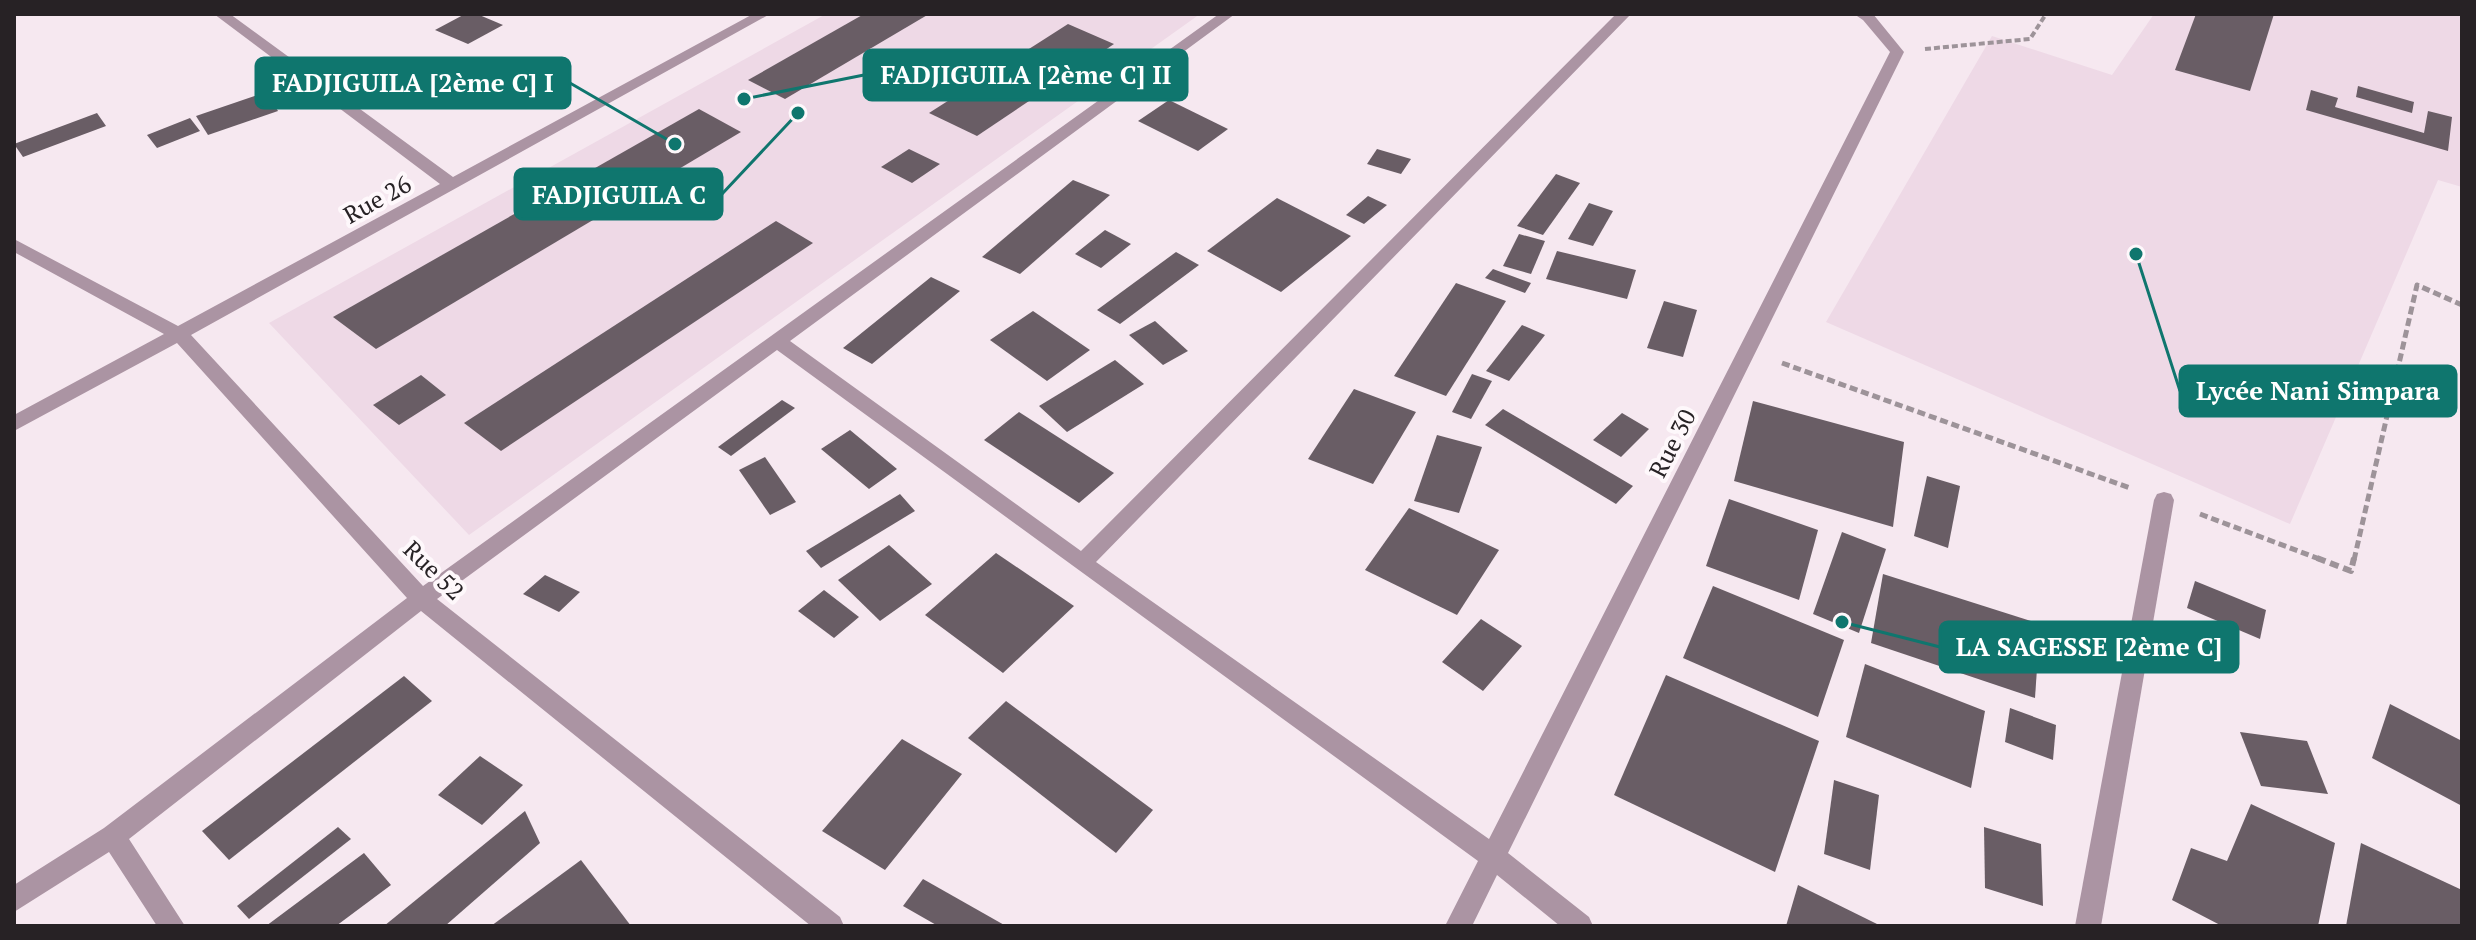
<svg xmlns="http://www.w3.org/2000/svg" width="2476" height="940" font-family="'PT Serif',serif">
<style>
.built{fill:#eed9e6}
.building{fill:#695d65}
.lines{fill:none;stroke-linecap:round;stroke-linejoin:round}
.path-far2{stroke:#9d9399;stroke-width:4;stroke-dasharray:6 3;stroke-linecap:butt}
.path-far1{stroke:#9d9399;stroke-width:5;stroke-dasharray:8 4;stroke-linecap:butt}
.path{stroke:#9d9399;stroke-width:6;stroke-dasharray:9 5;stroke-linecap:butt}
.minor{fill:#ab94a3;fill-rule:evenodd}
.labels{text-anchor:middle;dominant-baseline:central;stroke-width:8;stroke-linejoin:round;paint-order:stroke}
.street-label{font-size:24px;fill:#272225;stroke:#fef8fb}
.leader{fill:none;stroke:#0f766e;stroke-width:3}
.callout-dot{fill:#0f766e;stroke:#fef8fb;stroke-width:3}
.callout{fill:#0f766e;stroke:#0f766e;stroke-width:3}
.callout-label{font-size:26px;text-anchor:middle;font-weight:bold;fill:#fff}
</style>
<rect width="100%" height="100%" fill="#f6e8f0"/>
<g class="built">
<path d="M826,14H1200L469,535L269,323Z"/>
<path d="M2154,14H2462V187L2438,180L2290,524L1826,322L1992,36L2112,75Z"/>
</g>
<g class="building">
<path d="M465,14H477L503,25L468,44L435,30Z"/>
<path d="M864,14H929L785,99L748,80Z"/>
<path d="M2196,14H2274L2250,91L2175,70Z"/>
<path d="M1068,24L1114,44L977,136L929,113Z"/>
<path d="M2358,86L2414,102L2412,113L2356,97Z"/>
<path d="M2311,90L2338,98L2335,107L2424,133L2428,111L2452,117L2448,151L2306,110Z"/>
<path d="M266,92L278,111L208,135L196,116Z"/>
<path d="M1169,100L1228,129L1198,151L1138,121Z"/>
<path d="M699,109L741,132L376,349L333,317Z"/>
<path d="M97,113L106,126L23,157L14,144Z"/>
<path d="M190,118L200,131L157,148L147,135Z"/>
<path d="M909,149L940,164L912,183L881,167Z"/>
<path d="M1377,149L1411,159L1401,174L1367,164Z"/>
<path d="M1556,174L1580,183L1543,235L1517,226Z"/>
<path d="M1073,180L1110,195L1020,274L982,257Z"/>
<path d="M1368,196L1387,205L1364,224L1346,215Z"/>
<path d="M1277,198L1351,236L1281,292L1207,251Z"/>
<path d="M1589,203L1613,211L1593,246L1568,239Z"/>
<path d="M776,221L813,243L501,451L464,423Z"/>
<path d="M1105,230L1131,244L1101,268L1075,254Z"/>
<path d="M1519,234L1545,241L1531,274L1503,266Z"/>
<path d="M1557,251L1636,270L1627,299L1546,279Z"/>
<path d="M1176,252L1199,265L1120,324L1097,310Z"/>
<path d="M1493,269L1531,283L1525,293L1485,278Z"/>
<path d="M931,277L960,291L872,364L843,348Z"/>
<path d="M1456,283L1506,301L1446,396L1394,376Z"/>
<path d="M1664,301L1697,310L1683,357L1647,348Z"/>
<path d="M1033,311L1090,350L1047,381L990,340Z"/>
<path d="M1155,321L1188,351L1163,365L1129,335Z"/>
<path d="M1522,325L1545,335L1509,381L1486,371Z"/>
<path d="M1115,360L1144,384L1067,432L1039,406Z"/>
<path d="M1472,374L1492,381L1471,419L1452,412Z"/>
<path d="M421,375L446,395L399,425L373,405Z"/>
<path d="M1354,389L1416,412L1373,484L1308,459Z"/>
<path d="M782,400L795,408L731,456L718,447Z"/>
<path d="M1753,401L1904,442L1893,527L1734,481Z"/>
<path d="M1503,409L1633,486L1616,504L1485,425Z"/>
<path d="M1019,412L1114,473L1079,503L984,440Z"/>
<path d="M1622,413L1649,429L1621,457L1593,440Z"/>
<path d="M850,430L897,469L869,489L821,449Z"/>
<path d="M1437,435L1482,447L1459,513L1414,501Z"/>
<path d="M765,457L796,502L770,515L739,470Z"/>
<path d="M1927,476L1960,486L1948,548L1914,536Z"/>
<path d="M900,494L915,511L821,568L806,551Z"/>
<path d="M1729,499L1818,530L1799,600L1706,566Z"/>
<path d="M1409,508L1499,550L1457,615L1365,570Z"/>
<path d="M1842,532L1886,549L1859,633L1813,614Z"/>
<path d="M889,545L932,584L880,621L838,580Z"/>
<path d="M996,553L1074,606L1003,673L925,615Z"/>
<path d="M1883,574L2040,624L2035,698L1871,643Z"/>
<path d="M545,575L580,592L559,612L523,594Z"/>
<path d="M2195,581L2266,610L2260,639L2187,608Z"/>
<path d="M1713,586L1844,640L1818,717L1683,658Z"/>
<path d="M824,590L859,617L834,638L798,611Z"/>
<path d="M1481,619L1522,646L1483,691L1442,662Z"/>
<path d="M1865,664L1985,711L1971,788L1846,737Z"/>
<path d="M1666,675L1819,741L1775,872L1614,795Z"/>
<path d="M404,676L432,701L229,860L202,831Z"/>
<path d="M1006,701L1153,810L1116,853L968,738Z"/>
<path d="M2390,704L2462,741V806L2372,758Z"/>
<path d="M2010,708L2056,725L2053,760L2005,742Z"/>
<path d="M2240,732L2307,741L2328,794L2261,786Z"/>
<path d="M902,739L962,774L885,870L822,831Z"/>
<path d="M480,756L523,785L482,825L438,795Z"/>
<path d="M1834,780L1879,795L1870,870L1824,854Z"/>
<path d="M2251,804L2335,843L2318,926H2222L2172,900L2191,848L2227,861Z"/>
<path d="M525,811L540,843L445,926H384Z"/>
<path d="M338,827L351,839L249,919L237,906Z"/>
<path d="M1984,827L2041,844L2043,906L1985,888Z"/>
<path d="M2361,843L2462,890V926H2346Z"/>
<path d="M364,853L391,885L336,926H266Z"/>
<path d="M581,860L631,926H491Z"/>
<path d="M923,879L1006,926H938L903,906Z"/>
<path d="M1798,885L1877,924L1876,926H1786Z"/>
</g>
<g class="lines">
<path class="path-far2" d="M1925,49L2030,39L2046,14"/>
<g class="path-far1">
<path d="M1782,363L2130,488"/>
<path d="M2200,514L2322,560"/>
<path d="M2354,560L2417,285L2462,305"/>
</g>
<path class="path" d="M2317,558L2351,571L2354,558"/>
<g class="minor">
<path d="M214,14H230L453,177L753,14H770L191,335L423,586L1219,14H1235L790,341L1081,551L1616,14H1631L1096,562L1489,839L1890,52L1863,20L1854,14H1873L1904,52L1508,853L1589,917L1593,926H1560L1497,875L1472,926H1445L1478,861L777,350L437,599L840,917L844,926H811L421,611L129,839L185,926H157L109,852L14,912V885L104,828L407,598L177,343L14,431V415L164,334L14,252V239L178,326L440,184Z"/>
<path d="M2164,492L2171,494L2174,500L2101,926H2075L2154,500L2157,494Z"/>
</g>
</g>
<g class="labels">
<g class="street-label">
<text transform="translate(377 199) rotate(-29)">Rue 26</text>
<text transform="translate(1672 443) rotate(-63)">Rue 30</text>
<text transform="translate(434 570) rotate(44)">Rue 52</text>
</g>
</g>
<path class="leader" d="M744 99L864 75M675 144L570 83M798 113L722 194M2136 254L2180 391M1842 622L1940 647"/>
<g class="callout-dot">
<circle cx="744" cy="99" r="8"/>
<circle cx="675" cy="144" r="8"/>
<circle cx="798" cy="113" r="8"/>
<circle cx="2136" cy="254" r="8"/>
<circle cx="1842" cy="622" r="8"/>
</g>
<g class="callout">
<rect x="864" y="50" width="323" height="50" rx="8"/>
<rect x="256" y="58" width="314" height="50" rx="8"/>
<rect x="515" y="169" width="207" height="50" rx="8"/>
<rect x="2180" y="366" width="276" height="50" rx="8"/>
<rect x="1940" y="622" width="298" height="50" rx="8"/>
</g>
<g class="callout-label">
<text x="1026" y="84">FADJIGUILA [2ème C] II</text>
<text x="413" y="92">FADJIGUILA [2ème C] I</text>
<text x="619" y="204">FADJIGUILA C</text>
<text x="2318" y="400">Lycée Nani Simpara</text>
<text x="2089" y="656">LA SAGESSE [2ème C]</text>
</g>
<rect width="2476" height="940" fill="none" stroke="#272225" stroke-width="32"/>
</svg>
